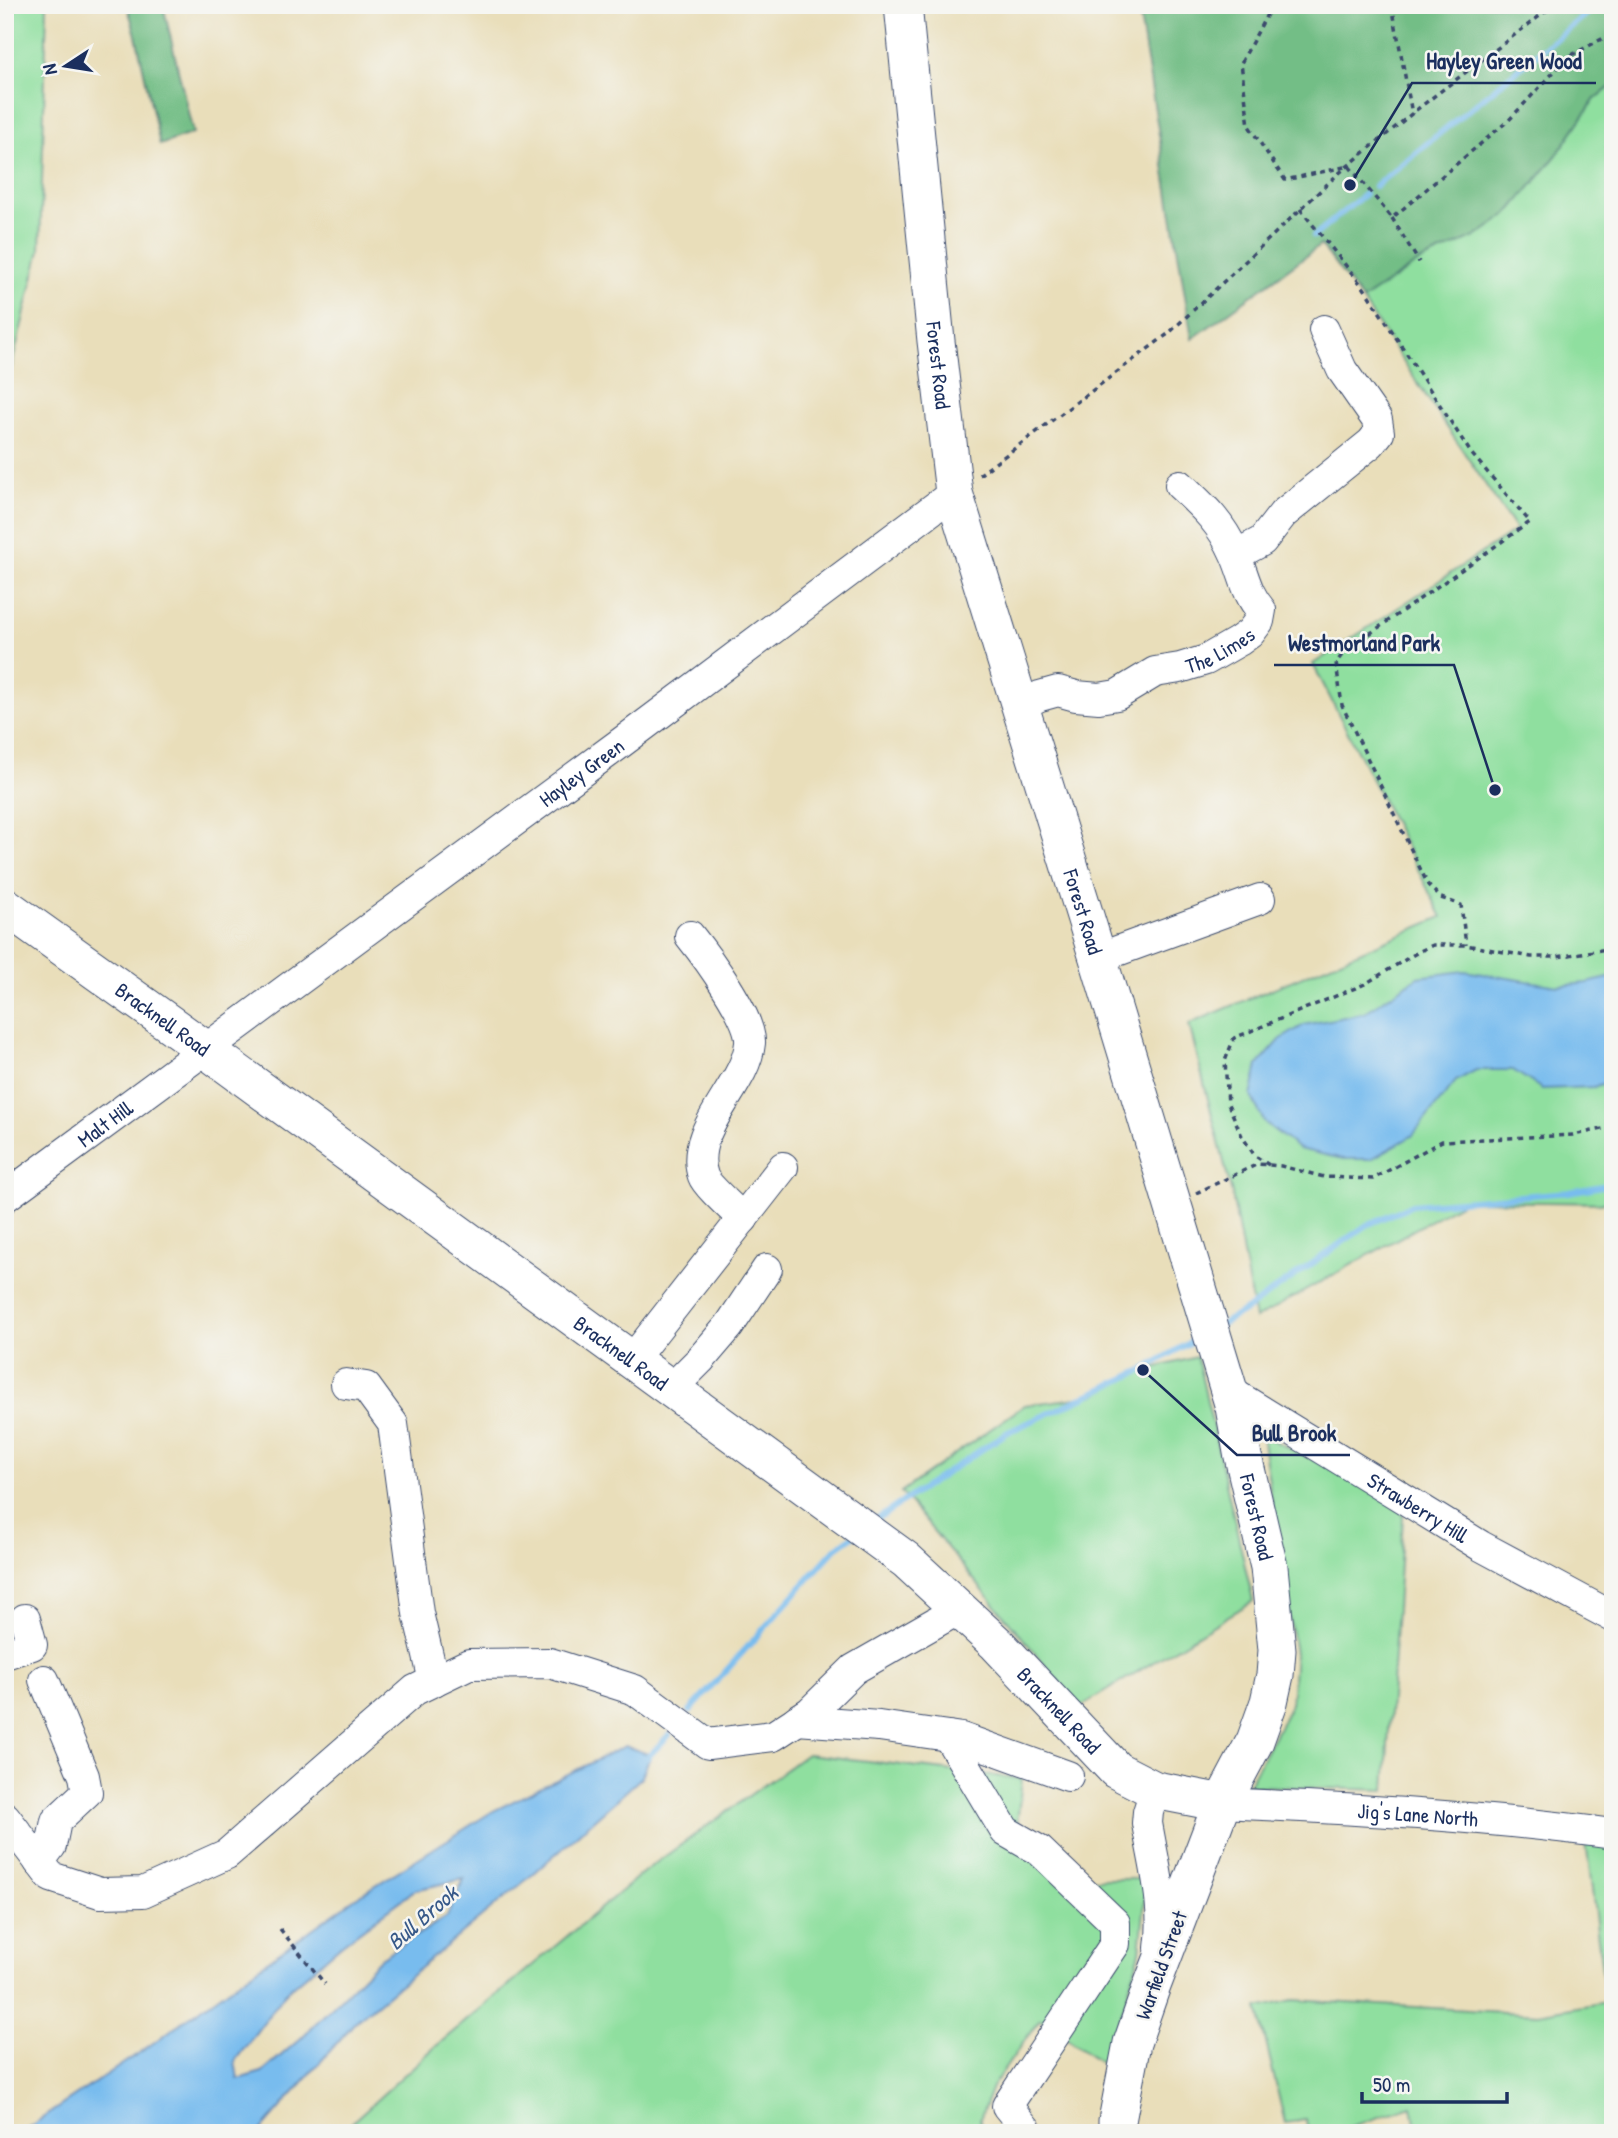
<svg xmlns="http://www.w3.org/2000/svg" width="1618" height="2138" font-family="'Patrick Hand',sans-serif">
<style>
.green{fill:#8fdf9f;stroke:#55877e;stroke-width:2}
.forest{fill:#73be86;stroke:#477672;stroke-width:2}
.water{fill:#78bcee;stroke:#4a76a6;stroke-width:2;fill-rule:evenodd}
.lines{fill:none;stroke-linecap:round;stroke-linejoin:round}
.stream{stroke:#78bcee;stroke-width:6}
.minor-casing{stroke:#3a496c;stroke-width:32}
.major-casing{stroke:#3a496c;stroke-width:39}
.path{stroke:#3a496c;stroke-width:3.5;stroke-dasharray:5 5;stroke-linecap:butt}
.minor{stroke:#fff;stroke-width:30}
.major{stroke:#fff;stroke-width:37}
.labels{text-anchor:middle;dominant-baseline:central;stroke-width:5;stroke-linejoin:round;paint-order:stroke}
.street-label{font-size:21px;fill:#1b2f5e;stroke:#f6f6f2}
.water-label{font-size:23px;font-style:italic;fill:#375989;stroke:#f6f6f2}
.leader{fill:none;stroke:#1b2f5e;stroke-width:2.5}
.callout-dot{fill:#1b2f5e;stroke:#f6f6f2;stroke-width:2.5}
.callout-label{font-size:23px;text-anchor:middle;font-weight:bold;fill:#1b2f5e;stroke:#f6f6f2;stroke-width:5;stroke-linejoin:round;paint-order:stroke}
</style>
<rect width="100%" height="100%" fill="#f6f6f2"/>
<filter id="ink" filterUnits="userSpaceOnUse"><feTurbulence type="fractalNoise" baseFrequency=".0143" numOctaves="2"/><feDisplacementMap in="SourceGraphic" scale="14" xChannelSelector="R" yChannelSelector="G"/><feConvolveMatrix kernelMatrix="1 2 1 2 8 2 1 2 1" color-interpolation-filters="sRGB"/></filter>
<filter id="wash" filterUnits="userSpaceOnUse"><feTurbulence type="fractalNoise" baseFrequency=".00686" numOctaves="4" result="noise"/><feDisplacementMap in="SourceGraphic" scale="28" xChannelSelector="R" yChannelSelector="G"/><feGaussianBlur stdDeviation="1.57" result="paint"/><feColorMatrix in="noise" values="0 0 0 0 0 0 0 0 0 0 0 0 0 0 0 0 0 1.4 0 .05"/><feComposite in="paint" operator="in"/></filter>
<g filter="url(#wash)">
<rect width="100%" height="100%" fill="#e9deba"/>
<g class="green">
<path d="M5,5H47L40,250L5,394Z"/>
<path d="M1613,85V1203L1465,1201L1255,1319L1232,1194L1189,1024L1442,917L1313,664L1516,530L1362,300L1419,262L1475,237L1508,214L1556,156L1595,99Z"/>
<path d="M1197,1357L1253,1601L1080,1707L901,1492L1025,1405L1092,1396L1142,1371Z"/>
<path d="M1262,1435L1404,1503L1385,1790L1248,1786L1291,1704L1295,1654Z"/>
<path d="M807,1754L1022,1779L1016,1833L1088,1879H1147L1140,1952L1106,2066L1040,2019L992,2087L980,2119L983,2133H340L435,2047L646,1870Z"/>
<path d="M1586,1842L1613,1847V2133H1417L1412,2106L1331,2133H1308L1306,2120L1285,2123L1258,2008L1293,2000L1538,2014L1606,2002Z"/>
</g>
<g class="forest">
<path d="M127,5H163L193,133L160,145L136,35Z"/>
<path d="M1138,5H1613V85L1595,99L1556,156L1508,214L1475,237L1419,262L1362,300L1321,245L1192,339Z"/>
</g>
<g class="water">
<path d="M1464,971L1558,986L1587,983L1613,977V1081L1596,1087L1542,1089L1513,1070H1476L1456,1081L1412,1136L1371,1159H1343L1299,1149L1265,1123L1251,1096L1258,1065L1281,1039L1304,1025L1364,1013L1418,977Z"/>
<path d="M625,1746L651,1755L641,1778L532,1875L355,2022L259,2133H20L142,2051L354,1899L493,1811ZM464,1879L447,1916L381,1958L300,2039L262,2072L238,2079L235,2061L285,1993L341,1945L415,1890Z"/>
</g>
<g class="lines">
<g class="stream">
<path d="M1375,186L1597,5"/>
<path d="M1314,236L1365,194"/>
<path d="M1220,1325L1249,1308L1367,1225L1412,1205L1569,1192L1613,1184"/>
<path d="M874,1521L1008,1432L1143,1370L1199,1337"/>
<path d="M690,1711L836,1548L854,1535"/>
<path d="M646,1759L669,1735"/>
</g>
</g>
</g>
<g filter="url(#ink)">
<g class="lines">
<defs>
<g id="minor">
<path d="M1236,555L1262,541L1283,514L1371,443L1379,433L1377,420L1342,370L1324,330"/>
<path id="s1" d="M1020,705L1040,696L1058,691L1076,696L1099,698L1117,695L1155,672L1180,668L1206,660L1239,641L1250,633L1259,621L1261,610C1246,593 1244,574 1235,554C1222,524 1204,507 1180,485"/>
<path d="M690,936C706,956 752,1018 750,1043C746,1087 687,1130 703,1176C706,1185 734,1210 743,1219"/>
<path d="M1098,958L1260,899"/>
<path id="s2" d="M5,1197L622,742L954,493"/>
<path d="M632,1360L783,1167"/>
<path d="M346,1384L366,1387L393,1424L418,1613L434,1681"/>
<path d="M671,1389L700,1360L729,1326L767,1269"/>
<path id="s3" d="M1229,1391L1481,1546L1613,1617"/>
<path d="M5,1654L32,1645L25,1619"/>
<path d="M797,1720L879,1726L962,1738L1068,1776"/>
<path d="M948,1736L1005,1831L1040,1851L1115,1923V1944L1007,2106L1029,2133"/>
<path d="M1155,1790L1148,1812L1147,1823C1154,1865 1166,1905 1160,1948"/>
<path id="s4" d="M1222,1803C1353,1809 1483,1816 1613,1834"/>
<path d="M5,1817L51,1877L100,1893L143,1892L227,1854L415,1690L469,1664L550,1663L635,1690L708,1744L773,1736L810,1712L854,1669L959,1609"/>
<path d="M39,1862L51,1846L56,1821L87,1792L84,1776L44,1680"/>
</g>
<g id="major">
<path id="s5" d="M903,5L936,341L954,493L1098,958L1234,1407L1242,1452L1269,1567L1277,1650L1275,1675L1269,1702L1255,1741L1222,1803L1150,1991L1132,2043L1117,2121V2133"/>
<path id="s6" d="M5,906L205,1049L906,1560L997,1644L1116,1770L1155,1790L1222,1803"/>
</g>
</defs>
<use href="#minor" class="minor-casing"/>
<use href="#major" class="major-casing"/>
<g class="path">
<path d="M1272,5L1241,63L1249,126L1285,180L1349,166L1392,218L1509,120L1568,57L1613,33"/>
<path d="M1392,5L1412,114"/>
<path d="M1300,209L1364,288L1471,453L1530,522L1345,651L1336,663L1342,705L1428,885L1441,898L1461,905L1466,945"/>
<path d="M1392,218L1419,262"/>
<path d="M1613,426L1610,432L1613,452"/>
<path d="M979,475L1168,334L1338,174L1420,107L1554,5"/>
<path d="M1269,1165L1255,1156L1242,1136L1228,1104L1225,1061L1234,1038L1365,984L1418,952L1433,945H1466L1531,957H1557L1613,948"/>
<path d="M1196,1193L1258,1164L1281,1166L1324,1177L1373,1179L1442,1141L1573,1135L1613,1127"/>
<path d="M280,1929L325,1984"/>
</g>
<use href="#minor" class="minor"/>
<use href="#major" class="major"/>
</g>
</g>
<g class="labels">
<g class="street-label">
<text stroke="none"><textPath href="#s5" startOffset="362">Forest Road</textPath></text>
<text stroke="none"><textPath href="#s1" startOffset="214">The Limes</textPath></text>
<text stroke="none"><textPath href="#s2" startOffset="716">Hayley Green</textPath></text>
<text stroke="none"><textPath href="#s5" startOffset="929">Forest Road</textPath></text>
<text stroke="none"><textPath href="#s6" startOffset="194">Bracknell Road</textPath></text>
<text stroke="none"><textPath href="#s2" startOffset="124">Malt Hill</textPath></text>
<text stroke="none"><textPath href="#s6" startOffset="761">Bracknell Road</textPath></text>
<text stroke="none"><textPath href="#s3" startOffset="222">Strawberry Hill</textPath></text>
<text stroke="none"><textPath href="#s5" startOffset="1559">Forest Road</textPath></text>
<text stroke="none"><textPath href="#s6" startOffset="1328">Bracknell Road</textPath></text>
<text stroke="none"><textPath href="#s4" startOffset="196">Jig's Lane North</textPath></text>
<text transform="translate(1161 1965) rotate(-70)">Warfield Street</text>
</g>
<g class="water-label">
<text transform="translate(422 1917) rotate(-41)">Bull Brook</text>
</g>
</g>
<path class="leader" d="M1350 185L1412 83H1596M1495 790L1454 665H1274M1143 1370L1237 1455H1350"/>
<g class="callout-dot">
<circle cx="1350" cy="185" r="7"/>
<circle cx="1495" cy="790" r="7"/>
<circle cx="1143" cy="1370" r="7"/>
</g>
<g class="callout-label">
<text x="1504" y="69">Hayley Green Wood</text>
<text x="1364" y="651">Westmorland Park</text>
<text x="1294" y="1441">Bull Brook</text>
</g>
<rect width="1618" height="2138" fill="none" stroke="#f6f6f2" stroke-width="28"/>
<g transform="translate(66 66) rotate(258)" stroke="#f6f6f2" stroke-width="5" paint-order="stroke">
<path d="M0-5L12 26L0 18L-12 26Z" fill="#1b2f5e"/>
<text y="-10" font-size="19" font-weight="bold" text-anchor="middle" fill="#1b2f5e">N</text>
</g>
<path d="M1362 2092v10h145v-10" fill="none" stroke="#1b2f5e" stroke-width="3.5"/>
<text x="1373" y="2092" font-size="21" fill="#1b2f5e" stroke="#f6f6f2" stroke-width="5" paint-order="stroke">50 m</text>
</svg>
